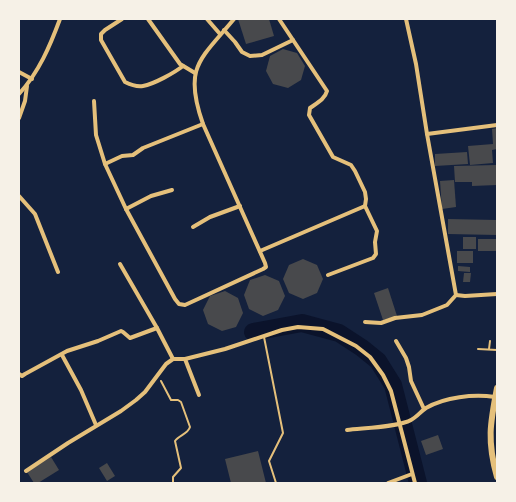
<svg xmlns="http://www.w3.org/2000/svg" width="516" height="502" font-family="'Nunito Sans',sans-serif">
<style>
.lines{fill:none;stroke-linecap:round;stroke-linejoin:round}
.river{stroke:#0b132b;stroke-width:18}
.building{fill:#48494c}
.path{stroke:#e5c07b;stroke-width:2}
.service{stroke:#e5c07b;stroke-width:2}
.minor{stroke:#e5c07b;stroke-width:4}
.secondary{stroke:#e5c07b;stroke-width:6}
</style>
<rect width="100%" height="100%" fill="#14213d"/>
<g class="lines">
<path class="river" d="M253,332L302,323L339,333L362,348L378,361L393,385L418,483"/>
</g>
<g class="building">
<path d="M238,19H269L274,36L246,44Z"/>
<path d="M283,49L297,53L305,66L301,80L288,88L273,84L266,71L270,56Z"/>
<path d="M497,128V149L492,150L493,163L470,165L468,146L493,144L492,129Z"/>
<path d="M467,152L468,164L435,166V154Z"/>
<path d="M496,165L497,185L472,186V182H455L454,166Z"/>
<path d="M454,180L456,207L442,209L440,181Z"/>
<path d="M448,219L497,220V235L448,234Z"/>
<rect x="463" y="237" width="13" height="12"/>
<rect x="478" y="239" width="19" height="12"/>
<rect x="457" y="251" width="16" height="12"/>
<path d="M303,259L317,265L323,279L317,293L303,299L289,293L283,279L289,265Z"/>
<path d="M458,266L470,267V272L458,271Z"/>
<path d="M464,273H471L470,282H463Z"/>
<path d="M265,275L279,281L285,296L278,310L263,316L249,309L244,295L250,280Z"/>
<path d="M388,288L397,316L383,320L374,293Z"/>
<path d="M225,291L238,298L243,313L236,327L222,331L208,324L203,310L210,296Z"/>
<path d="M438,435L443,449L426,455L421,441Z"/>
<path d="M258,451L266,483H231L225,459Z"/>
<path d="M51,457L59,470L38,483H34L27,472Z"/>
<path d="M107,463L115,476L107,481L99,468Z"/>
</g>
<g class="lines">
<path class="path" d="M161,381L171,400H178L181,402L190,427C188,434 179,435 175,441L181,468L173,477V483"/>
<g class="service">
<path d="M264,337L283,433L269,461L276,483"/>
<path d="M478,349L497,350"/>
<path d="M489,349L490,341"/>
</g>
<g class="minor">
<path d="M122,19L105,30L101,34V40L125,82C131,85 137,87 143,86C154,84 174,73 183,66"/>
<path d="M148,19L180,64L195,73"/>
<path d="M207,19L220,34"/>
<path d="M279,19L327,91C325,99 317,103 310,108L309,115L333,157L351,165L355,171L365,192L366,199L365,206L377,231L375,242L376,254L373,258L328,275"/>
<path d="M224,30L235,42L242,52L250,56L262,55L293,40"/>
<path d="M19,72L32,79"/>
<path d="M19,94C39,72 50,46 60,19"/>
<path d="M94,101L96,135L105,164L126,209L175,299L179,304L185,305L263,269L266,267L265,263L203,124C183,67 200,60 234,19"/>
<path d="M19,118L25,101L27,86"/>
<path d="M427,134L497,125"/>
<path d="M105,164L122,156L133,155L143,148L203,124"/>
<path d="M19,196L35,214L58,272"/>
<path d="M126,209L151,196L172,190"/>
<path d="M193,227L210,217L240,206"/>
<path d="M260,251L365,206"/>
<path d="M120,264L157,328L173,359"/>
<path d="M456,295L465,296L497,294"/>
<path d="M365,322L381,323L395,318L422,315L447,305L456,295L427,134L416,64L406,19"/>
<path d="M396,341L406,358L409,367L411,381L424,409"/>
<path d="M62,355L81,390L96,425"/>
<path d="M185,359L199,395"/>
<path d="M19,374L22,376L25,374L67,351L98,341L121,331L123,332L130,338L157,328"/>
<path d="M347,430C362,428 399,427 411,420C417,417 420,412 426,408C445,397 473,394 495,397"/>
<path d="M26,471L68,443L121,411L136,400L145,392L166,364L173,359H185L225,349L282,330L298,327L323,329L356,346L370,357L383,375L391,391L415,483"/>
<path d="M388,483L412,474"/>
</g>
<path class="secondary" d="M497,388C490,424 487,441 497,477"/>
</g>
<rect width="516" height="502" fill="none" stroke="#f6f1e7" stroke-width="40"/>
</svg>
